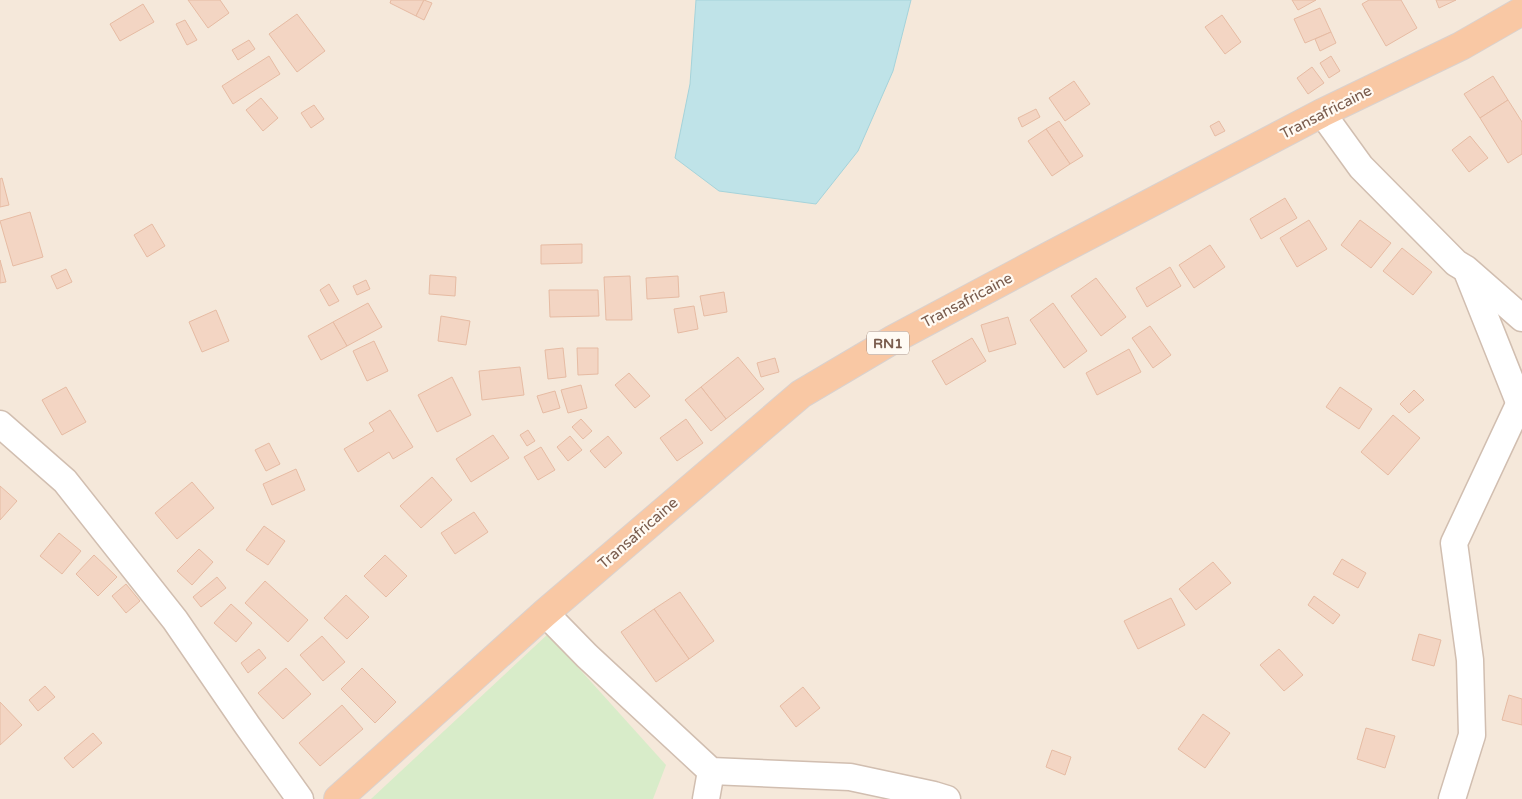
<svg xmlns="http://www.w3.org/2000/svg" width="1522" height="799" font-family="'Varela Round',sans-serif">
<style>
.residential{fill:#f5e8da}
.green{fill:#d8ecc9}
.water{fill:#bfe3e8;stroke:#a5d3da}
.building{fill:#f3d5c3;stroke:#e6bba3}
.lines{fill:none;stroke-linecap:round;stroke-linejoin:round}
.minor-casing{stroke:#d1beb0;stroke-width:29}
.trunk-casing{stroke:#dad1cd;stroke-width:30}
.minor{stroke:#fff;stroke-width:26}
.trunk{stroke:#f9c8a4;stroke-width:28}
.labels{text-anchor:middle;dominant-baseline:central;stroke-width:4.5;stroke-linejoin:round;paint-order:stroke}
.shield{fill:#fffaf3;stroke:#a28b7f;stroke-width:1}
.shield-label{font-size:14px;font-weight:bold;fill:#7a5c4d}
.street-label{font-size:15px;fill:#7a5c4d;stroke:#fffaf3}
</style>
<rect width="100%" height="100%" fill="#fdf6ec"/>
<rect class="residential" x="0" y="0" width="1522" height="799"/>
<path class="green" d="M548,634L666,765L653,799H371Z"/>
<path class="water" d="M696,0H911L893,71L858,151L816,204L719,191L675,158L690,84Z"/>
<g class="building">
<path d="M188,0H220L229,13L208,28Z"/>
<path d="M391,0H424L416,16L390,3Z"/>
<path d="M424,0L432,3L424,20L416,16Z"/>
<path d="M1292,0H1316L1298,10Z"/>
<path d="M1369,0H1401L1417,28L1386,46L1362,4Z"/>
<path d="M1436,0H1456L1439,8Z"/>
<path d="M143,4L154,22L120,41L110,24Z"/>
<path d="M1320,8L1331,32L1305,43L1294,19Z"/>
<path d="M297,14L325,51L297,72L269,34Z"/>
<path d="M1222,15L1241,42L1225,54L1205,27Z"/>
<path d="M185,20L197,40L187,45L176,24Z"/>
<path d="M1331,32L1336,43L1320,51L1315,39Z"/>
<path d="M249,40L255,49L238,60L232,50Z"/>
<path d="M269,56L280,74L233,104L222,86Z"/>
<path d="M1331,56L1340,71L1329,78L1320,63Z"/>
<path d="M1312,67L1324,83L1308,94L1297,78Z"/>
<path d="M1493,76L1508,100L1480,118L1464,94Z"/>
<path d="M1074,81L1090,104L1065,121L1049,98Z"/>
<path d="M261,98L278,118L263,131L246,110Z"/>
<path d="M1508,100L1522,122V154L1508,163L1480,118Z"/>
<path d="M314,105L324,119L311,128L301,113Z"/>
<path d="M1036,109L1040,117L1022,127L1018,118Z"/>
<path d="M1059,121L1083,156L1070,164L1046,129Z"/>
<path d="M1219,121L1225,131L1215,136L1210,126Z"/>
<path d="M1046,129L1070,164L1052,176L1028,141Z"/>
<path d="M1470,136L1488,158L1469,172L1452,150Z"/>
<path d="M2,178L9,205L0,207V179Z"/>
<path d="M1285,198L1297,218L1261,239L1250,219Z"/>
<path d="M30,212L43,257L13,266L0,221Z"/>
<path d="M1309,220L1327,249L1297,267L1280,238Z"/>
<path d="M1360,220L1391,243L1371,268L1341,245Z"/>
<path d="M152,224L165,246L147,257L134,235Z"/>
<path d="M582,244V263L541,264V245Z"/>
<path d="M1210,245L1225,267L1194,288L1179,265Z"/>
<path d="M1402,248L1432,272L1413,295L1383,271Z"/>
<path d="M0,260L6,282L0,283Z"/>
<path d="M1170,267L1181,286L1147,307L1136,288Z"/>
<path d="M66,269L72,282L57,289L51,276Z"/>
<path d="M430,275L456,277L455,296L429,294Z"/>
<path d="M630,276L632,320H606L604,277Z"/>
<path d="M678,276L679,297L647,299L646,278Z"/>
<path d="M1096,278L1126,317L1101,336L1071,296Z"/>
<path d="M366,280L370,289L357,295L353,286Z"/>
<path d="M329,284L339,301L329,306L320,290Z"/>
<path d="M549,290H598L599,316L550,317Z"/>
<path d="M724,292L727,312L704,316L700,296Z"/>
<path d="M368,303L382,327L347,346L333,322Z"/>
<path d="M1053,303L1087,351L1064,368L1030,320Z"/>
<path d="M694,306L698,329L678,333L674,309Z"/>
<path d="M216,310L229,341L202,352L189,322Z"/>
<path d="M441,316L470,321L466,345L438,341Z"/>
<path d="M1008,317L1016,344L989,352L981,325Z"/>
<path d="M333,322L347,346L321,360L308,336Z"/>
<path d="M1150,326L1171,355L1153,368L1132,338Z"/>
<path d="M972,338L986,361L946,385L932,361Z"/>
<path d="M374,341L388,371L367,381L353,351Z"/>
<path d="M563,348L566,377L548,379L545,350Z"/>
<path d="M577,348H598V374L578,375Z"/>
<path d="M1129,349L1141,372L1097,395L1086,373Z"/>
<path d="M738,357L764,389L726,419L701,387Z"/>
<path d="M775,358L779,372L761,377L757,363Z"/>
<path d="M520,367L524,395L482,400L479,371Z"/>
<path d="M629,373L650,396L635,408L615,385Z"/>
<path d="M452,377L471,415L437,432L418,395Z"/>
<path d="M581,385L587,408L568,413L561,390Z"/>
<path d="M66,387L86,422L62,435L42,400Z"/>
<path d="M701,387L726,419L711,431L685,400Z"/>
<path d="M1340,387L1372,409L1359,429L1326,407Z"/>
<path d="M1414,390L1424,400L1409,413L1400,404Z"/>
<path d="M555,391L560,408L543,413L537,396Z"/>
<path d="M390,410L413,447L393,459L389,452L358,472L344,449L374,431L369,423Z"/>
<path d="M1393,415L1420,438L1388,475L1361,452Z"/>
<path d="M581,419L592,431L583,439L572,427Z"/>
<path d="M686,419L703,443L677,461L660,438Z"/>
<path d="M528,430L535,441L527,446L520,435Z"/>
<path d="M493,435L509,458L471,482L456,459Z"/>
<path d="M570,436L582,450L568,461L557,447Z"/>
<path d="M608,436L622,453L605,468L590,451Z"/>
<path d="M269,443L280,464L266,471L255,450Z"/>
<path d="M541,447L555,470L538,480L524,457Z"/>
<path d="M296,469L305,490L272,505L263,484Z"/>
<path d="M432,477L452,500L421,528L400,506Z"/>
<path d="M192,482L214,508L177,539L155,513Z"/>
<path d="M0,486L17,501L0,520Z"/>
<path d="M474,512L488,532L455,554L441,533Z"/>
<path d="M264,526L285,541L268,565L246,550Z"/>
<path d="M59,533L81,551L62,574L40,556Z"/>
<path d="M199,549L213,562L192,585L177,571Z"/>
<path d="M94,555L117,577L98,596L76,574Z"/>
<path d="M385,555L407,576L386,597L364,576Z"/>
<path d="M1342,559L1366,573L1358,588L1333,574Z"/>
<path d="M1213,562L1231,583L1196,610L1179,589Z"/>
<path d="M217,577L226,588L201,607L193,597Z"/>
<path d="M265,581L308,620L288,642L245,603Z"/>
<path d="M126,584L140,601L126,613L112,596Z"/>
<path d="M680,592L714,641L689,659L654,609Z"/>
<path d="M346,595L369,617L347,639L324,618Z"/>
<path d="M1314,596L1340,615L1333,624L1308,605Z"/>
<path d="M1171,598L1185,625L1138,649L1124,621Z"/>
<path d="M231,604L252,623L236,642L214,623Z"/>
<path d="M654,609L689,659L656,682L621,632Z"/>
<path d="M1419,634L1441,640L1434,666L1412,660Z"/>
<path d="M322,636L345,662L323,681L300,655Z"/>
<path d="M259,649L266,658L248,673L241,663Z"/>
<path d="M1279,649L1303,675L1284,691L1260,665Z"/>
<path d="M286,668L311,694L283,719L258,693Z"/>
<path d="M362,668L396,702L375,723L341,689Z"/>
<path d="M45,686L55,697L38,711L29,700Z"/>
<path d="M803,687L820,708L796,727L780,706Z"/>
<path d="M1509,695L1522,699V725L1502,720Z"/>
<path d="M0,702L22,725L0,745Z"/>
<path d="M342,705L363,729L320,766L299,743Z"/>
<path d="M1203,714L1230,733L1205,768L1178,749Z"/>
<path d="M1366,728L1395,736L1385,768L1357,759Z"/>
<path d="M93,733L102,743L73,768L64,758Z"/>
<path d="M1052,750L1071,757L1065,775L1046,767Z"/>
</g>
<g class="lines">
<defs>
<g id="minor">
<path d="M1322,113L1361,167L1456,263L1466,269L1522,318"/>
<path d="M1468,274L1519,402"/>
<path d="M0,424L65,481L175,620L247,725L300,799"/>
<path d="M545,613L587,656L711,771L850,777L934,795L947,799"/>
<path d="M706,799L711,771"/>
<path d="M1452,799L1472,735L1470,660L1454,543L1522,398"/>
</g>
<path id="trunk" d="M338,799L545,613L801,394L894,339L1051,255L1322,113L1461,46L1522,11"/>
</defs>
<use href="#minor" class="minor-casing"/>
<use href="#trunk" class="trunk-casing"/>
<use href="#minor" class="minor"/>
<use href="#trunk" class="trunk"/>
</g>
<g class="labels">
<rect class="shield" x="867" y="331.5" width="42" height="23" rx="4"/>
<g class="shield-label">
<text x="888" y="343">RN1</text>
</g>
<g class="street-label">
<text transform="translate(1326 112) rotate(-27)">Transafricaine</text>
<text transform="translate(967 300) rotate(-28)">Transafricaine</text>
<text transform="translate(638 533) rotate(-41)">Transafricaine</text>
</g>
</g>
</svg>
